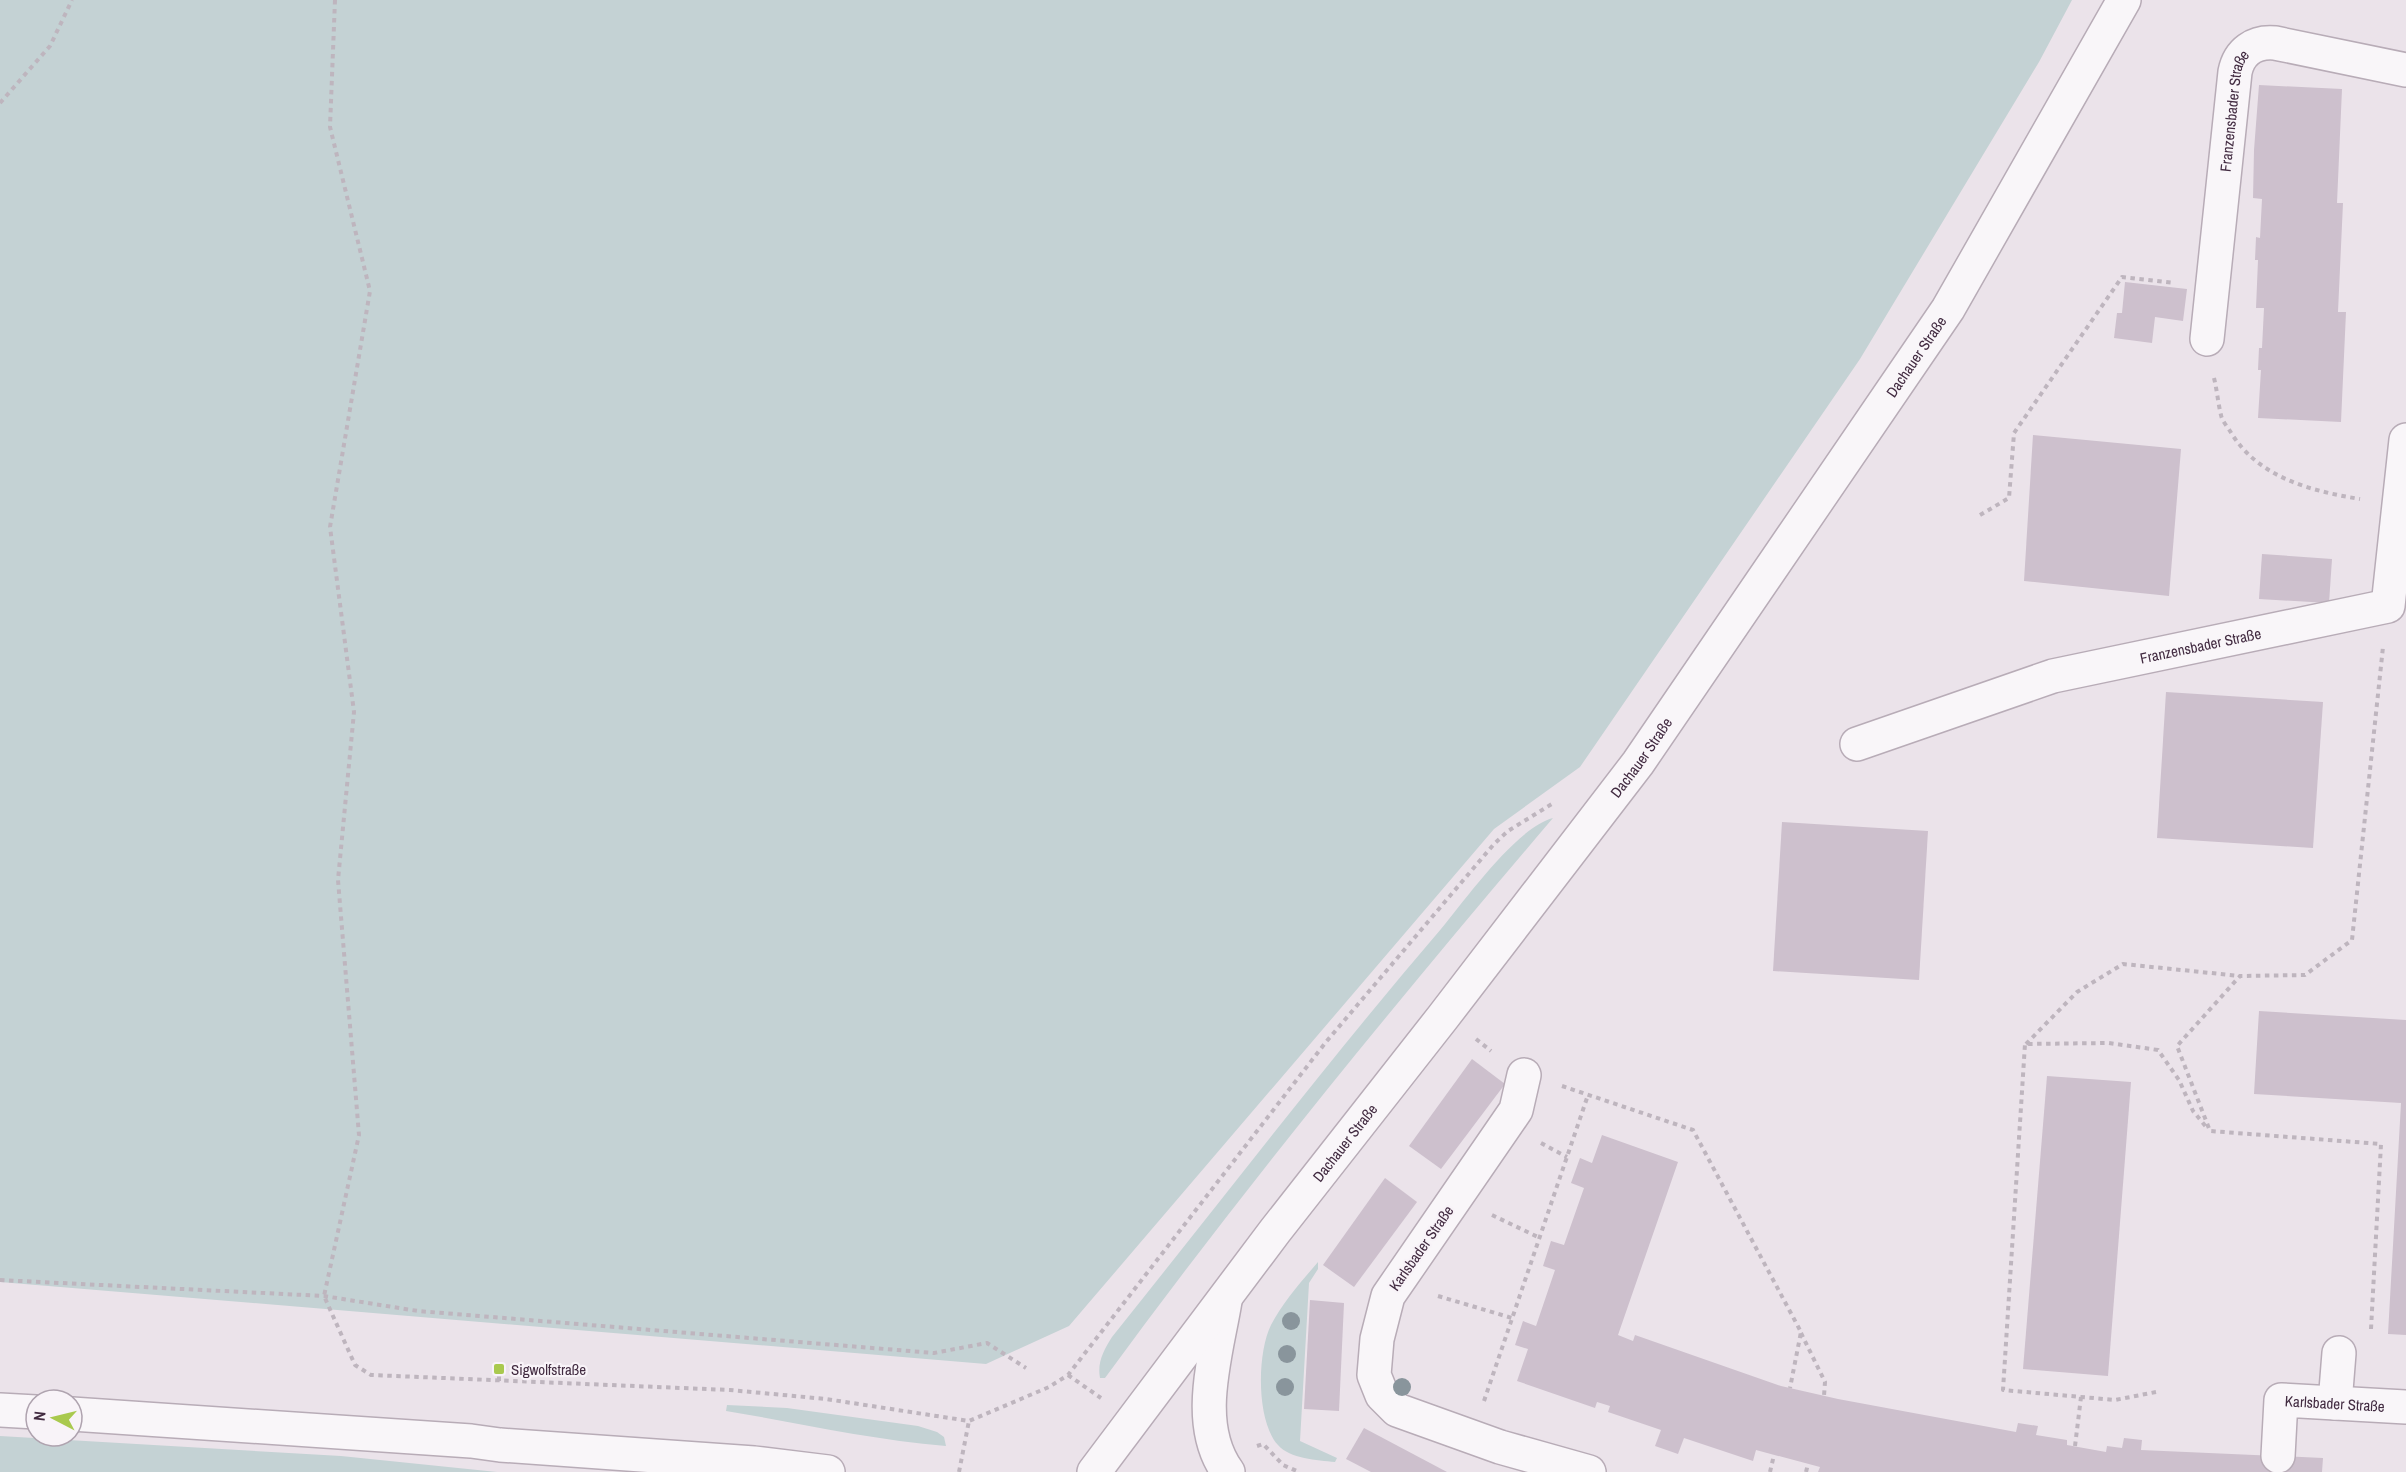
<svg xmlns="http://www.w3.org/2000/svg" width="2406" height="1472" font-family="'Archivo Narrow',sans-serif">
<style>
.green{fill:#c4d2d4}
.building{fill:#cdc0cd}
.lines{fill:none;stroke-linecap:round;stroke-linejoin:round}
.minor-casing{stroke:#b8acb7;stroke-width:36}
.path{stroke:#beb5be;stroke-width:4;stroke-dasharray:4.5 4.5;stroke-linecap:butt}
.minor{stroke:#f9f6f9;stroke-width:33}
.tree{fill:#89959c}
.poi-dot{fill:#a9c94e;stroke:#f8f3f8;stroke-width:2}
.labels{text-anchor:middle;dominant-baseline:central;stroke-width:4.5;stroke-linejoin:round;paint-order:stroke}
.street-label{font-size:15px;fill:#422b41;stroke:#f8f3f8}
.poi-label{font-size:15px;fill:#422b41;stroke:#f8f3f8;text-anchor:start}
</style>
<rect width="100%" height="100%" fill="#ebe3ea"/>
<g class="green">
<path d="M0,0H2072L2039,62L1860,359L1580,767L1494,829L1069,1326L986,1364L0,1282Z"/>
<path d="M1553,818C1398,1000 1246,1185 1105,1378H1100C1097,1362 1104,1350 1112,1337C1221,1201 1327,1062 1441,929C1466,899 1516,828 1553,818Z"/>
<path d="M1318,1262V1269L1309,1283L1300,1441L1337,1458L1335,1462C1317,1460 1290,1459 1278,1445C1256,1421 1257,1353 1271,1325C1283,1302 1301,1282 1318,1262Z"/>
<path d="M727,1405L787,1408L918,1426L937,1432L944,1437L946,1446C872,1440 799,1423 726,1411Z"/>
<path d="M0,1436L341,1456L497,1472H0Z"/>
</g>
<g class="building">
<path d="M2259,85L2342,89L2337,203H2343L2338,312H2346L2341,422L2258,418L2261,370H2258L2259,348H2262L2264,308H2256L2258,260H2255L2256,237L2260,238L2262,199L2253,198L2254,150Z"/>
<path d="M2125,282L2187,289L2183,321L2155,317L2152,343L2114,338L2117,313H2122Z"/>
<path d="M2033,435L2181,449L2169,596L2024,581Z"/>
<path d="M2262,554L2332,559L2329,603L2259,599Z"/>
<path d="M2166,692L2323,702L2313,848L2157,838Z"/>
<path d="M1782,822L1928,831L1919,980L1773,971Z"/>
<path d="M2259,1011L2406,1020V1335L2388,1334L2401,1103L2254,1094Z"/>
<path d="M1472,1059L1505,1084L1441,1169L1409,1146Z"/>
<path d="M2047,1076L2131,1082L2108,1376L2023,1369Z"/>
<path d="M1602,1135L1678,1162L1618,1335L1633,1341L1635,1335L1781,1386L1838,1399L2016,1432L2018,1423L2038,1426L2036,1435L2067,1440V1445L2106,1452L2107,1446L2122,1448L2124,1438L2142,1440L2141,1450L2323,1458L2322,1472H1818L1820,1467L1756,1450L1753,1461L1684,1438L1678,1454L1655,1446L1661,1430L1608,1412L1610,1406L1597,1402L1595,1408L1517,1381L1528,1349L1515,1345L1523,1321L1536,1326L1555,1270L1543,1266L1551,1241L1564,1245L1584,1188L1571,1183L1580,1158L1592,1163Z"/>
<path d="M1385,1178L1417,1202L1354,1287L1323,1265Z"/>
<path d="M1310,1300L1344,1303L1339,1411L1304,1409Z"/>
<path d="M1364,1428L1447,1472H1371L1346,1459Z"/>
</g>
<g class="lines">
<defs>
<g id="minor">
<path id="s1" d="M2207,339L2235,72C2239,52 2254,41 2275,43L2406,70"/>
<path id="s2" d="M1857,744L2053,676L2388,606L2406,440"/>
<path d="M1524,1075L1516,1110L1388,1296L1377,1339L1374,1375L1382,1395L1397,1410L1500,1447L1589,1472"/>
<path d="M1225,1301C1216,1356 1193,1424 1228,1472"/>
<path d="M2335,1403L2339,1353"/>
<path d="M0,1410L36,1412"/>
<path d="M72,1414L471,1441L500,1445L754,1463L828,1472"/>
<path id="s3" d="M2278,1456L2281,1400L2406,1407"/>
<path id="s4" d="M1094,1472L1275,1231L1443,1017L1638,763L1948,309L2124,0"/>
</g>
</defs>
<use href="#minor" class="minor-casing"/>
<g class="path">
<path d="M335,0L330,127L370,291L330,527L354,712L338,880L359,1135L324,1296L355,1365L371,1375L730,1390L826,1399L969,1421L1049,1387L1068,1375L1326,1042L1494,844L1508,831L1555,802"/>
<path d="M0,103L50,46L72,0"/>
<path d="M2214,378C2217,390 2218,403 2221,415C2222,421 2227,426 2230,431C2257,477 2310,491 2360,499"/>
<path d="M1980,515L2009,498L2014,433L2122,277L2174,283"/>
<path d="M1476,1039L1491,1051"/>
<path d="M2026,1044L2077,992L2123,964L2240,976"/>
<path d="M1562,1086L1693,1130L1801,1332L1790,1388"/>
<path d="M1541,1143L1567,1157"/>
<path d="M1492,1215L1540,1238"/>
<path d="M0,1280L324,1296L418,1311L934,1353L987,1343L1026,1368"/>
<path d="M1438,1296L1512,1318"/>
<path d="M2371,1329L2381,1144L2210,1131L2177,1046L2240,976L2305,975L2352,940L2383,647"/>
<path d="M1801,1333L1825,1382L1824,1396"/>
<path d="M1068,1375L1101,1398"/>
<path d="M499,1381V1369"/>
<path d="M2156,1392L2115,1400L2003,1390L2025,1044L2109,1043L2158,1050L2179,1080L2193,1111L2207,1128"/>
<path d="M1484,1401L1588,1095"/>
<path d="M1257,1446L1263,1444L1283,1465L1299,1472"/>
<path d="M2075,1446L2081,1397"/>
<path d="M959,1472L969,1421"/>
<path d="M1770,1472L1774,1455"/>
<path d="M1806,1472L1808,1464"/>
</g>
<use href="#minor" class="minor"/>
</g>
<g class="tree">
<circle cx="1291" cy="1321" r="9"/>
<circle cx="1287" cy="1354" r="9"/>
<circle cx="1285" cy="1387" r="9"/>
<circle cx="1402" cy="1387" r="9"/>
</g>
<rect class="poi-dot" x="493" y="1363" width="12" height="12" rx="3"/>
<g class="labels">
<g class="street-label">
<text stroke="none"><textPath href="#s1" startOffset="230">Franzensbader Straße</textPath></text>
<text stroke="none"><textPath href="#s4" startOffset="1386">Dachauer Straße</textPath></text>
<text stroke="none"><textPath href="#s2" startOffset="358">Franzensbader Straße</textPath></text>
<text stroke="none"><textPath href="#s4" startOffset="900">Dachauer Straße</textPath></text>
<text stroke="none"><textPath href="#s4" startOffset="414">Dachauer Straße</textPath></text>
<text transform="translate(1421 1248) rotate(-55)">Karlsbader Straße</text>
<text stroke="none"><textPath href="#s3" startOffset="110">Karlsbader Straße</textPath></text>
</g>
<g class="poi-label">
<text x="511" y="1369">Sigwolfstraße</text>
</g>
</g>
<g transform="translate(54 1418) rotate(277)"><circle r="28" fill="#f8f3f8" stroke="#afa3af" stroke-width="1.5"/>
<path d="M0-4.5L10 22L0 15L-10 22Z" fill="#a9c94e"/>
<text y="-9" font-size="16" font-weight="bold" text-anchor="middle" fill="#422b41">N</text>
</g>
</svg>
